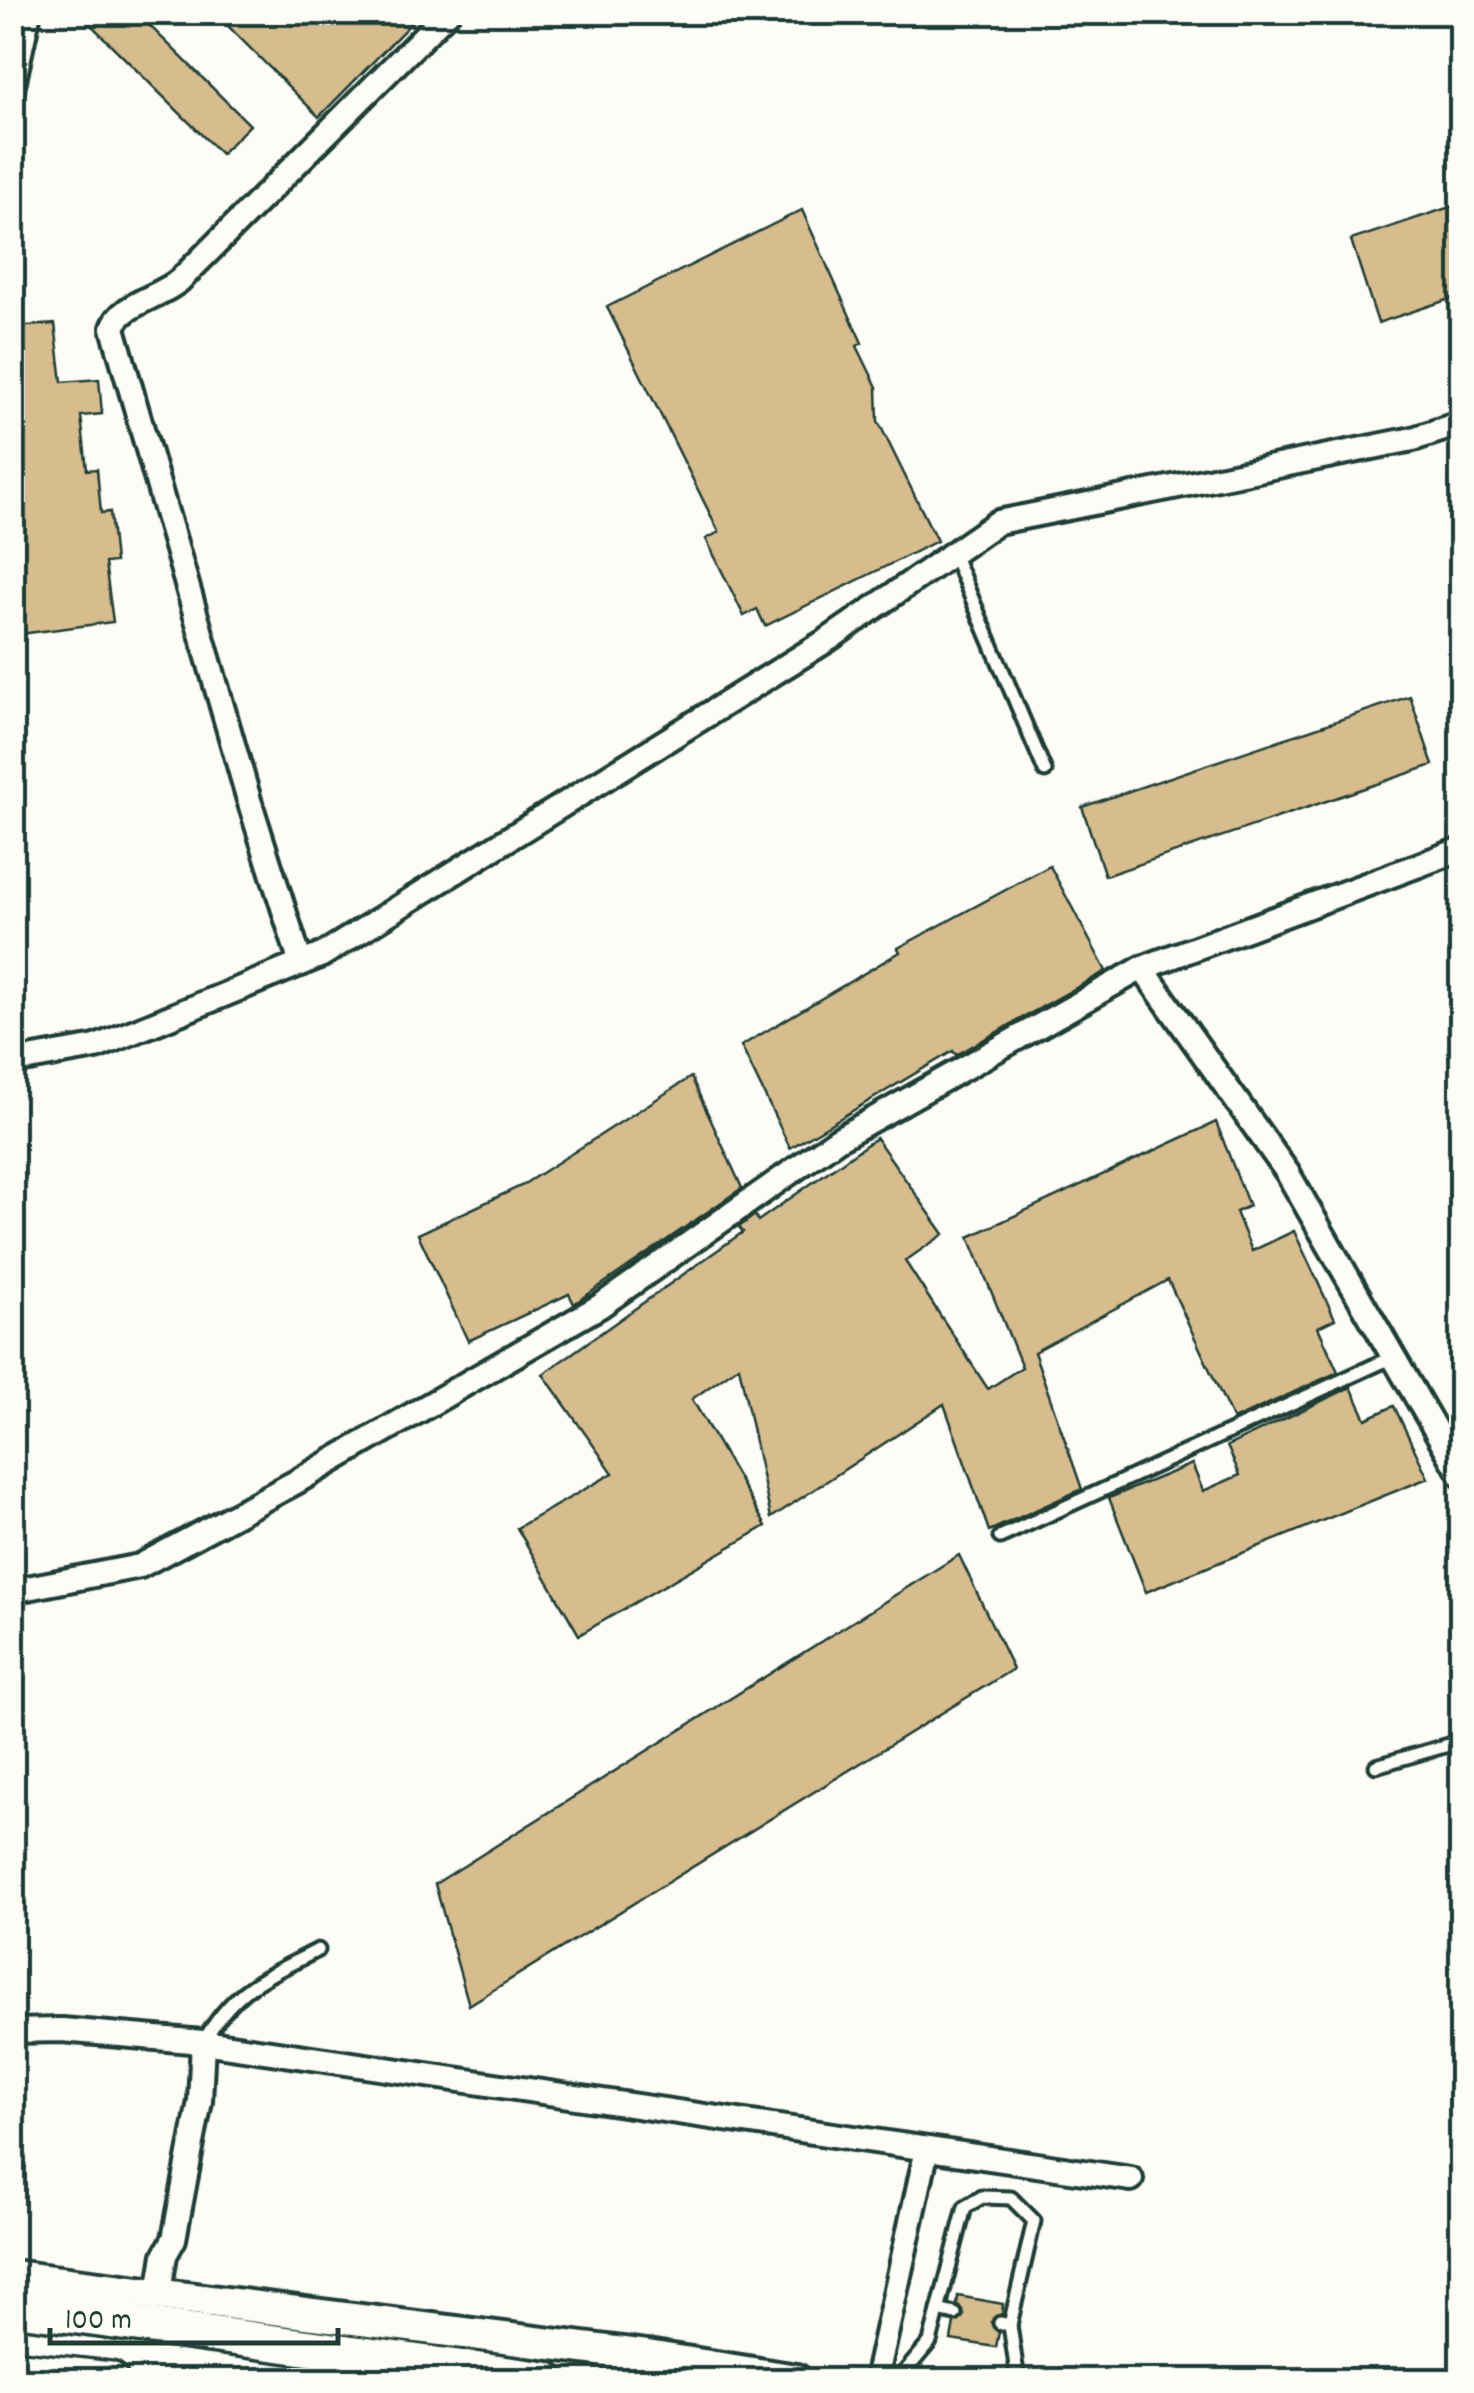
<svg xmlns="http://www.w3.org/2000/svg" width="1474" height="2393" font-family="Dekko,sans-serif">
<style>
.building{fill:#d7bc8d;stroke:#1f3d34;stroke-width:2.5}
.lines{fill:none;stroke-linecap:round;stroke-linejoin:round}
.lane-casing{stroke:#1f3d34;stroke-width:19}
.street-casing{stroke:#1f3d34;stroke-width:30}
.secondary-casing{stroke:#1f3d34;stroke-width:38}
.primary-casing{stroke:#1f3d34;stroke-width:42}
.lane{stroke:#fdfcf7;stroke-width:11}
.street{stroke:#fdfcf7;stroke-width:22}
.secondary{stroke:#fdfcf7;stroke-width:30}
.primary{stroke:#fdfcf7;stroke-width:35}
</style>
<rect width="100%" height="100%" fill="#fdfcf7"/>
<filter id="ink" filterUnits="userSpaceOnUse"><feTurbulence type="fractalNoise" baseFrequency=".01" numOctaves="2"/><feDisplacementMap in="SourceGraphic" scale="20" xChannelSelector="R" yChannelSelector="G"/><feConvolveMatrix kernelMatrix="1 2 1 2 8 2 1 2 1" color-interpolation-filters="sRGB"/></filter>
<g filter="url(#ink)">
<g class="building">
<path d="M78,12H136L250,125L221,154Z"/>
<path d="M214,12H422L319,117Z"/>
<path d="M1462,203V295L1378,323L1351,240Z"/>
<path d="M802,210L862,343L857,346L877,387L878,421L937,541L765,626L757,609L744,616L706,539L719,532L607,307Z"/>
<path d="M55,324L62,382L99,379L102,414L81,416L87,470L97,469L101,513L110,512L115,562L105,563L113,622L12,635V327Z"/>
<path d="M1410,696L1433,765L1105,876L1082,807Z"/>
<path d="M1050,866L1106,971L956,1055L953,1051L790,1148L741,1046L900,952L898,948Z"/>
<path d="M691,1077L742,1188L574,1304L569,1294L468,1341L418,1234L521,1186Z"/>
<path d="M1216,1122L1249,1206L1236,1212L1252,1251L1294,1231L1335,1319L1318,1327L1338,1372L1233,1420L1168,1280L1034,1352L1082,1489L989,1531L944,1404L771,1518L739,1366L692,1399L766,1526L579,1635L517,1528L613,1473L543,1374L743,1232L739,1227L755,1215L758,1221L876,1138L944,1234L905,1261L988,1389L1022,1367L969,1237Z"/>
<path d="M1351,1387L1366,1419L1394,1406L1428,1478L1146,1592L1109,1498L1192,1464L1203,1491L1240,1475L1227,1446Z"/>
<path d="M959,1555L1013,1669L469,2005L435,1884Z"/>
<path d="M958,2296L1003,2304L1002,2314L991,2322L999,2332L996,2347L951,2340L954,2323L964,2315L957,2305Z"/>
</g>
<g class="lines">
<defs>
<g id="lane">
<path d="M954,556L1045,771"/>
<path d="M1000,1537L1395,1356"/>
<path d="M1376,1766L1462,1741"/>
<path d="M203,2042C236,1986 263,1979 318,1950"/>
<path d="M938,2310L955,2314"/>
<path d="M1000,2323L1010,2325L1018,2380"/>
<path d="M898,2380L930,2342L965,2207L982,2197L1011,2198L1034,2221L1010,2325"/>
</g>
<g id="street">
<path d="M12,89L29,12"/>
<path d="M301,964L249,800L113,328C120,304 161,297 180,280L448,12"/>
<path d="M1142,968L1287,1172L1462,1476"/>
<path d="M12,1062L96,1047L322,955L829,639L998,522L1413,439L1462,423"/>
<path d="M12,1591L140,1566L296,1482L600,1306L838,1139L1142,968L1462,849"/>
<path d="M12,2031L62,2030L203,2042"/>
<path d="M159,2292L165,2255L174,2239L200,2101L203,2042L1131,2179"/>
<path d="M876,2380L927,2149"/>
</g>
<path id="secondary" d="M12,2276L647,2356L796,2380"/>
<g id="primary">
<path d="M12,2307L546,2380"/>
<path d="M12,2369L110,2380"/>
</g>
</defs>
<use href="#lane" class="lane-casing"/>
<use href="#street" class="street-casing"/>
<use href="#secondary" class="secondary-casing"/>
<use href="#primary" class="primary-casing"/>
<use href="#lane" class="lane"/>
<use href="#street" class="street"/>
<use href="#secondary" class="secondary"/>
<use href="#primary" class="primary"/>
</g>
</g>
<rect width="1474" height="2393" fill="none" stroke="#fdfcf7" stroke-width="50"/>
<rect x="25" y="25" width="1424" height="2343" fill="none" stroke="#1f3d34" stroke-width="4" filter="url(#ink)"/>
<path d="M50 2328v15h288v-15" fill="none" stroke="#1f3d34" stroke-width="5"/>
<text x="65" y="2328" font-size="30" fill="#1f3d34" stroke="#fdfcf7" stroke-width="8" paint-order="stroke">100 m</text>
</svg>
